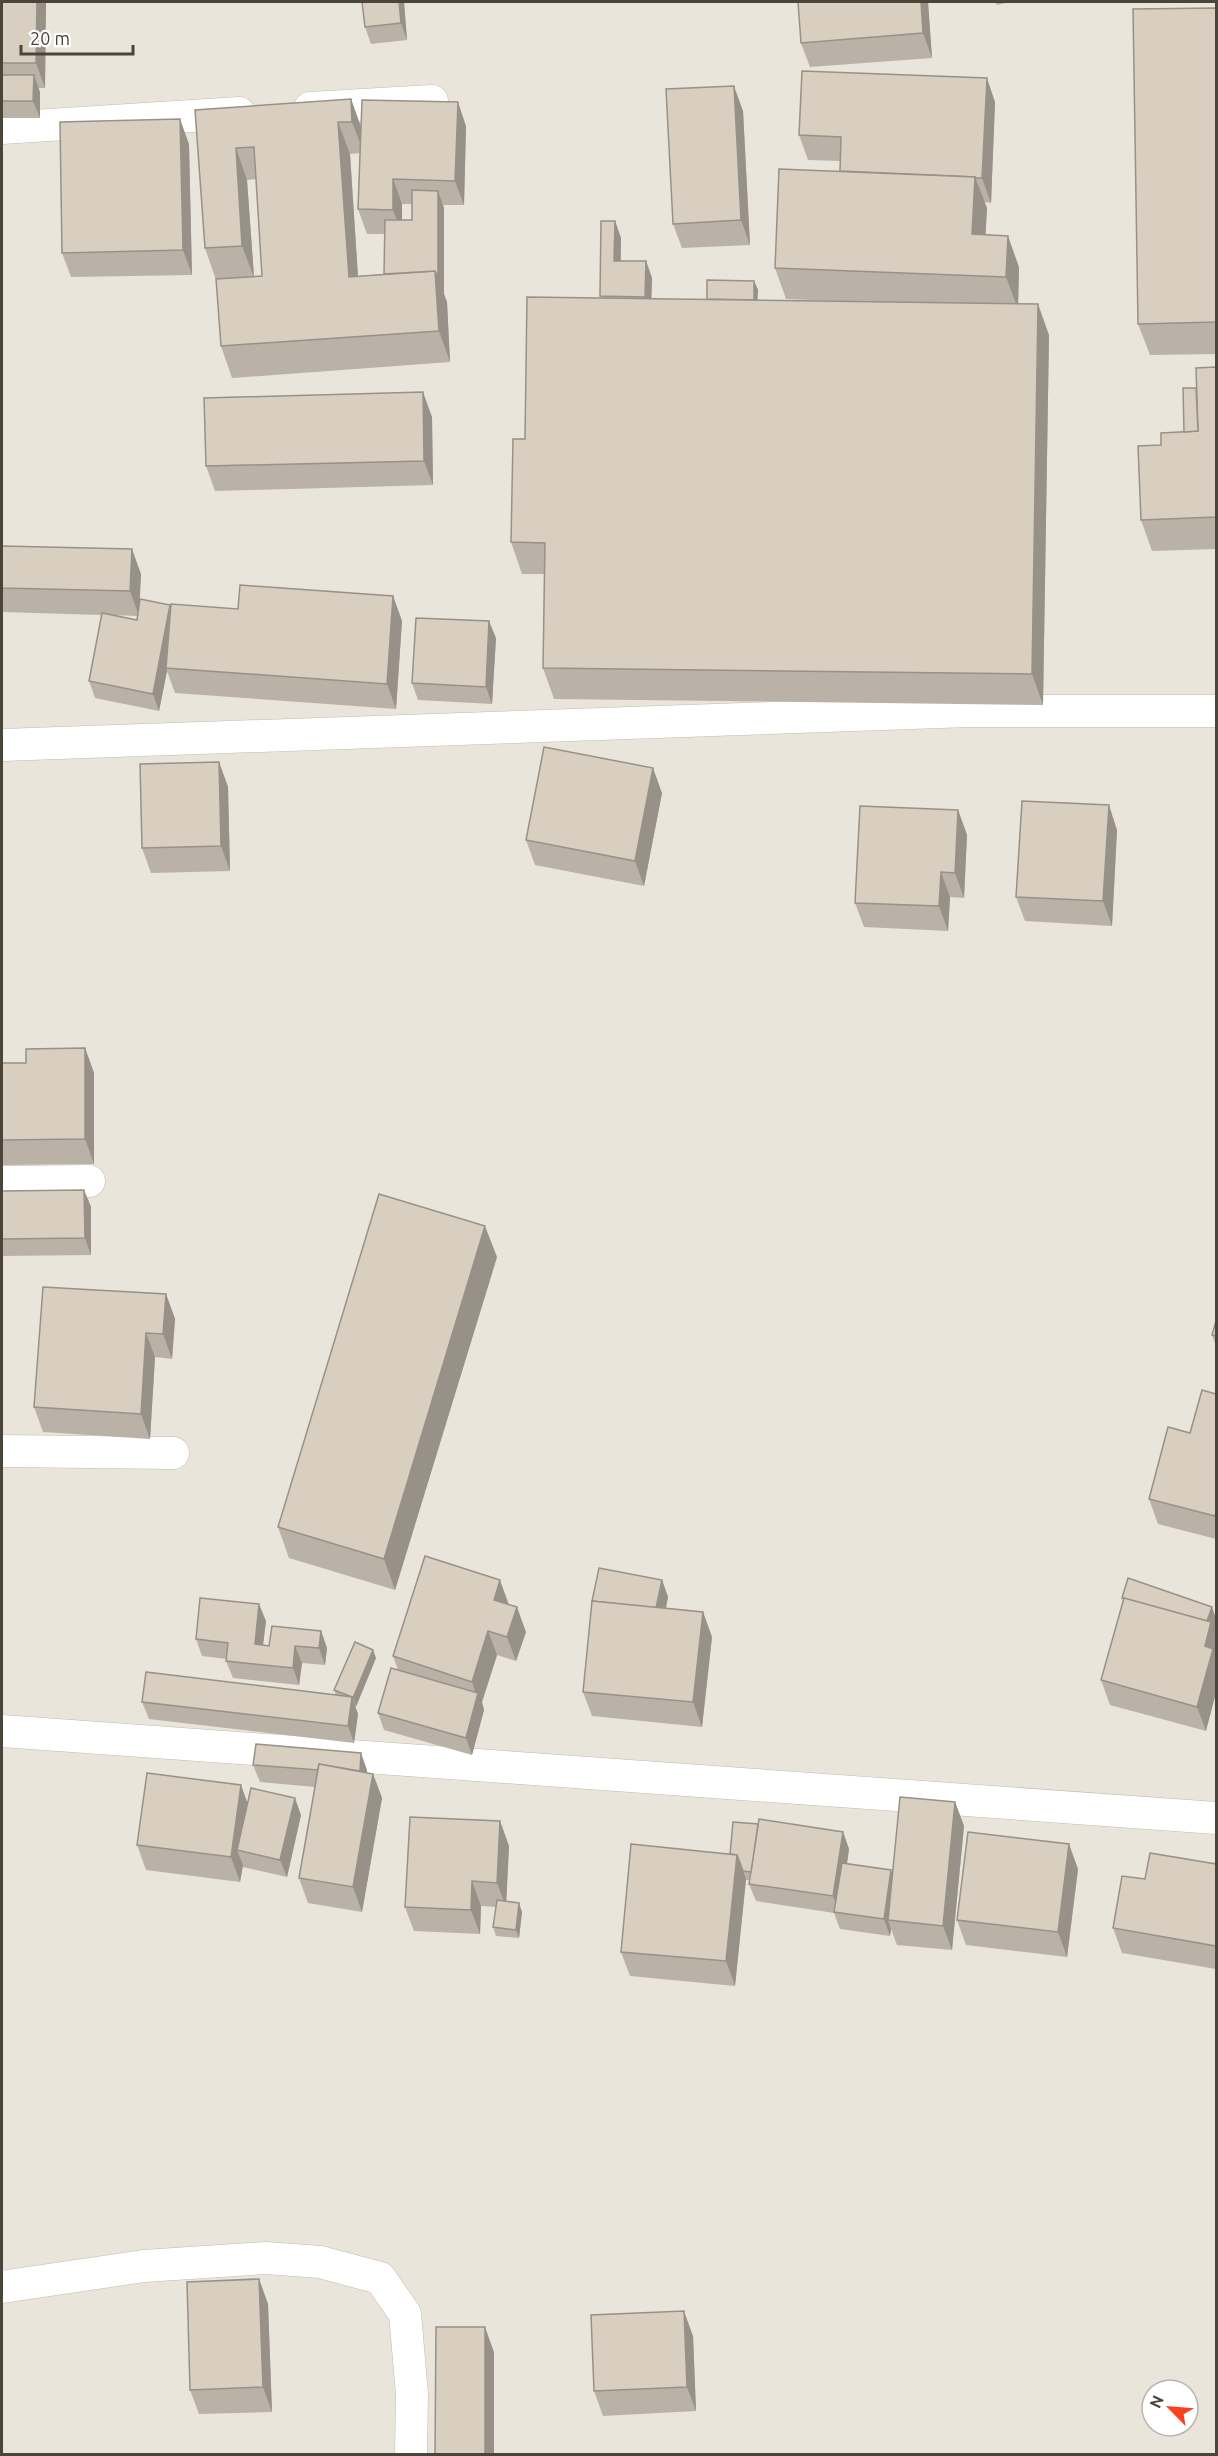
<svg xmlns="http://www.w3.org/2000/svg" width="1218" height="2456" font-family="Ubuntu,sans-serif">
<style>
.residential{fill:#eae5da;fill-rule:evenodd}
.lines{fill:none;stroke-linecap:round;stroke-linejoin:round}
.minor-casing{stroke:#c2bbae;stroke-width:33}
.minor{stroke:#fff;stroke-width:32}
.wall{fill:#bab2a6;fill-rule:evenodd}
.shaded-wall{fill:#979187}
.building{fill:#d8cfc1;stroke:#979187;stroke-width:1.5}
</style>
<rect width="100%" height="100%" fill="#f6f3ec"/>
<path class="residential" d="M2,2H1216V2454H2ZM1152,2390H1188V2426H1152Z"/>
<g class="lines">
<defs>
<g id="minor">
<path d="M310,108L432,101"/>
<path d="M2,128L239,113"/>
<path d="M2,745L969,711H1216"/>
<path d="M2,1182L89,1181"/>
<path d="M2,1451L173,1453"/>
<path d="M2,1731L1216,1818"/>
<path d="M2,2287L144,2266L266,2258L320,2262L380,2278L405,2314L412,2394L411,2454"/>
</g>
</defs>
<use href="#minor" class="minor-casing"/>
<use href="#minor" class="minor"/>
</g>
<g class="wall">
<path d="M2,2H46L45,88H38L40,92V118H2Z"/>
<path d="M404,2L407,40L371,44L365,27Z"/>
<path d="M798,2H928L932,58L810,67L801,43Z"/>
<path d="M995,2H1010L997,5Z"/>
<path d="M1216,8V354L1150,355L1138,324Z"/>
<path d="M351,99L361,127L466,126L464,205H443L444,208V294L447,302L450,362L232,378L221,346L216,280L205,248L195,110ZM360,153L358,209L367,234H384V274L358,276L350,154ZM256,179L262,276L254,277L247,180ZM402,204H412V220H402Z"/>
<path d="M995,102L991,203L984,202L987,208L985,235L1019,267L1018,304L1049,335L1043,705L554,699L543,668L544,574H522L511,542L525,439L601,298L600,296L615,221L621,238V261H646L652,278L651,299H707L754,281L758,290L757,300L833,301L786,299L775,268L840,171V161L808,160L799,135Z"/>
<path d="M743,111L750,245L682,248L673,224Z"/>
<path d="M189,144L192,275L71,277L62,253Z"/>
<path d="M1216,367V549L1152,551L1141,520L1161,445L1184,432L1196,388Z"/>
<path d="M432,417L433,485L215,491L206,466Z"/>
<path d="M2,546L141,574L139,603L238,609L393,596L402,621L396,709L175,693L167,671L159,711L95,698L89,681L102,615L2,612ZM112,615L137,616V620Z"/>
<path d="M496,638L492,704L418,700L412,683Z"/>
<path d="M219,762L228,787L230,871L151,873L142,848Z"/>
<path d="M662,793L644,886L535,865L526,840Z"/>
<path d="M958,810L967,835L964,898L950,897L948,931L864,927L855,903Z"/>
<path d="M1117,830L1112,926L1025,921L1016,897Z"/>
<path d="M85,1048L94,1073V1164L2,1165V1063H26Z"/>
<path d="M84,1190L91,1207V1255L2,1256V1191Z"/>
<path d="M497,1257L395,1590L289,1558L278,1527Z"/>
<path d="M166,1294L175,1319L172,1359L155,1357L150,1439L43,1432L34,1407Z"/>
<path d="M1216,1321V1346L1212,1335Z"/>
<path d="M1216,1394V1539L1158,1524L1149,1499L1190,1433Z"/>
<path d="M662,1580L668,1597L666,1609L703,1612L712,1637L702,1727L592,1716L583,1692Z"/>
<path d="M1122,1598L1212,1607L1216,1619V1629L1215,1633L1206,1731L1110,1705L1101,1680L1123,1601Z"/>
<path d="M509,1605L526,1632L516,1661L497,1655L482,1702L484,1710L472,1755L384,1730L378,1713L398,1670L393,1656Z"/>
<path d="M266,1621L263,1645L269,1646L321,1631L327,1648L325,1665L302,1663L299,1685L233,1678L226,1661L227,1659L202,1656L196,1639Z"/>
<path d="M376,1658L355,1706L358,1714L354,1743L149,1719L142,1702L336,1695L334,1690Z"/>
<path d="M253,1765L367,1770V1773L373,1774L382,1798L362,1912L308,1903L299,1878L315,1787L260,1782Z"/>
<path d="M955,1802L964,1826L952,1950L897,1945L891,1929L890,1936L840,1929L834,1913L756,1901L749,1884L750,1880H746L735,1986L630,1976L621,1952L730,1854L843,1832L849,1849L847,1863L892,1873Z"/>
<path d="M248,1804L301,1815L287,1877L243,1867V1865L240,1882L146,1870L137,1845Z"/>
<path d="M500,1821L509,1846L506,1902L522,1912L519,1938L496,1936L493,1927L496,1907L481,1906L480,1934L414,1931L405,1907Z"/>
<path d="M1216,1864V1969L1122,1953L1113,1928L1145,1879Z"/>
<path d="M1078,1869L1067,1957L966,1945L957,1920Z"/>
<path d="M259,2279L268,2304L272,2412L199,2414L190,2390Z"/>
<path d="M693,2336L696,2411L603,2416L594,2391Z"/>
</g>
<g class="shaded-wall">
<path d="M37,2H46L45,88L36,63Z"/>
<path d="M399,2H404L407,40L401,23Z"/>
<path d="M921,2H928L932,58L923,33Z"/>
<path d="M34,75L40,92V118L33,101Z"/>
<path d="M987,78L995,102L991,203L982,178Z"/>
<path d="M734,86L743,111L750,245L741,220Z"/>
<path d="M351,99L362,130L364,153L352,122Z"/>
<path d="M458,102L466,126L464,205L455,181Z"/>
<path d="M180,119L189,144L192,275L183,250Z"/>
<path d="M338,122L350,154L360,308L349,277Z"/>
<path d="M236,148L247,180L254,277L242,246Z"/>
<path d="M975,177L987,208L984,265L972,234Z"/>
<path d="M393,179L402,204V234L393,210Z"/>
<path d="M438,191L444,208V294L447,302L450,362L439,331L435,271Z"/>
<path d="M615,221L621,238L620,278L614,261Z"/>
<path d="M1008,236L1019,267L1018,309L1006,277Z"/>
<path d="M646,261L652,278L651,313L645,297Z"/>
<path d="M754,281L758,290L757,310L754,302Z"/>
<path d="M1038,304L1049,335L1043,705L1032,674Z"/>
<path d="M423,392L432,417L433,485L424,461Z"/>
<path d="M132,549L141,574L139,616L130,591Z"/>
<path d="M393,596L402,621L396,709L387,684Z"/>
<path d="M170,605L166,668L167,671L159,711L153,694Z"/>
<path d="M489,621L496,638L492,704L486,687Z"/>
<path d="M219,762L228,787L230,871L221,846Z"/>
<path d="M653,768L662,793L644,886L635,861Z"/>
<path d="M1109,805L1117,830L1112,926L1103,901Z"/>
<path d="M958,810L967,835L964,898L955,873Z"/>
<path d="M941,872L950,897L948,931L939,906Z"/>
<path d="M85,1048L94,1073V1164L85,1139Z"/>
<path d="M84,1190L91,1207V1255L85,1238Z"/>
<path d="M485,1226L497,1257L395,1590L384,1559Z"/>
<path d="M166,1294L175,1319L172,1359L163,1334Z"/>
<path d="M146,1333L155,1357L150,1439L141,1414Z"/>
<path d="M500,1580L509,1605L494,1600Z"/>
<path d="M662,1580L668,1597L661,1632L655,1615Z"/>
<path d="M259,1604L266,1621L261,1661L255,1644Z"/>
<path d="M517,1607L526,1632L516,1661L507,1637Z"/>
<path d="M1212,1607L1216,1619V1629L1215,1633L1216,1637V1693L1206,1731L1197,1707L1205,1646V1626Z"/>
<path d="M703,1612L712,1637L702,1727L693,1702Z"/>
<path d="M321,1631L327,1648L325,1665L319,1648Z"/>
<path d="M488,1631L497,1655L482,1702L484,1710L472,1755L466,1738L477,1697L472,1682Z"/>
<path d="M295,1646L302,1663L299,1685L293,1668Z"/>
<path d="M373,1650L376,1658L356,1707L353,1698Z"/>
<path d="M352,1697L358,1714L354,1743L348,1726Z"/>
<path d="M361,1753L367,1770L366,1791L360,1774Z"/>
<path d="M373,1774L382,1798L362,1912L353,1887Z"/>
<path d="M241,1785L250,1810L237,1850L243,1865L240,1882L231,1857Z"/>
<path d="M295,1798L301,1815L287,1877L280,1860Z"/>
<path d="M955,1802L964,1826L952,1950L943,1926Z"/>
<path d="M500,1821L509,1846L506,1907L497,1883Z"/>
<path d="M843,1832L849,1849L840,1913L833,1896Z"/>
<path d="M1069,1844L1078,1869L1067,1957L1058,1932Z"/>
<path d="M737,1855L746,1879L735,1986L726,1961Z"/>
<path d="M891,1870L897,1887L888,1920L891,1929L890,1936L884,1919Z"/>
<path d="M472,1881L481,1906L480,1934L471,1910Z"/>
<path d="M519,1903L522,1912L519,1938L516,1930Z"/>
<path d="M259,2279L268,2304L272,2412L263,2387Z"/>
<path d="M684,2311L693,2336L696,2411L687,2387Z"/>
<path d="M485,2327L494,2352V2454H485Z"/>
</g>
<g class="building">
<path d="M2,2H37L36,63H2Z"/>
<path d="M362,2H399L401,23L365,27Z"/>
<path d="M798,2H921L923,33L801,43Z"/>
<path d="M1216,8V322L1138,324L1133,9Z"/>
<path d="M802,71L987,78L982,178H975V177L840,171L841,137L799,135Z"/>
<path d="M2,75H34L33,101H2Z"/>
<path d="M734,86L741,220L673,224L666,89Z"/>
<path d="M351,99L352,122H338L349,277L435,271L439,331L221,346L216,279L262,276L254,147L236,148L242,246L205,248L195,110Z"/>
<path d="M362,100L458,102L455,181L393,179V210L358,209Z"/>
<path d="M180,119L183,250L62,253L60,122Z"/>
<path d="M779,169L975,177L972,234L1008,236L1006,277L775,268Z"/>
<path d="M412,190L438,191V277L435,271L384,274L385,220H412Z"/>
<path d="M601,221H615L614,261H646L645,297L600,296Z"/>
<path d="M707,280L754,281V300L707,299Z"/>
<path d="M527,297L1038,304L1032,674L543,668L545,543L511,542L513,439H525Z"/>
<path d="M1216,367V517L1141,520L1138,446L1161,445V433L1198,431L1196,368Z"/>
<path d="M1183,388H1196L1198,431L1184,432Z"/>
<path d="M423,392L424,461L206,466L204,398Z"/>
<path d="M2,546L132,549L130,591L2,588Z"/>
<path d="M240,585L393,596L387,684L166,668L171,604L238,609Z"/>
<path d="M140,599L170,605L153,694L89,681L102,613L137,620Z"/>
<path d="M416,618L489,621L486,687L412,683Z"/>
<path d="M544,747L653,768L635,861L526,840Z"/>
<path d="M219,762L221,846L142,848L140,764Z"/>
<path d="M1022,801L1109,805L1103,901L1016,897Z"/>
<path d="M860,806L958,810L955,873L941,872L939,906L855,903Z"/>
<path d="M85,1048V1139L2,1140V1063H26V1049Z"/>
<path d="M84,1190L85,1238L2,1239V1191Z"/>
<path d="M379,1194L485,1226L384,1559L278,1527Z"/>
<path d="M43,1287L166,1294L163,1334L146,1333L141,1414L34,1407Z"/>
<path d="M1216,1321V1336L1212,1335Z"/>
<path d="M1202,1390L1216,1394V1512L1215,1516L1149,1499L1168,1427L1190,1433Z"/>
<path d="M425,1556L500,1580L494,1600L517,1607L507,1637L488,1631L472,1682L393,1656Z"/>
<path d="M599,1568L662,1580L656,1608L592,1601Z"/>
<path d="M1128,1578L1212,1607L1207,1621L1122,1598Z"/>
<path d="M200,1598L259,1604L255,1644L269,1646L272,1626L321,1631L319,1648L295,1646L293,1668L226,1661L228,1643L196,1639Z"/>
<path d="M1124,1598L1211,1622L1205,1646L1213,1649L1197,1707L1101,1680Z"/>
<path d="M592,1601L703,1612L693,1702L583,1692Z"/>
<path d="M355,1642L373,1650L353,1698L352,1697L334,1690Z"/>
<path d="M391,1668L478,1693L466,1738L378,1713Z"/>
<path d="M146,1672L352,1697L348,1726L142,1702Z"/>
<path d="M256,1744L361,1753L360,1771L319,1764L318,1770L253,1765Z"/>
<path d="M319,1764L373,1774L353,1887L299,1878Z"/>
<path d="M147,1773L241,1785L231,1857L137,1845Z"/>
<path d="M251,1788L295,1798L280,1860L237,1850Z"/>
<path d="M900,1797L955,1802L943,1926L888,1920Z"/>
<path d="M410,1817L500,1821L497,1883L472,1881L471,1910L405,1907Z"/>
<path d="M759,1819L843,1832L833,1896L749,1884Z"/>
<path d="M733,1822L758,1824L751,1872L743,1871L737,1855L730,1854Z"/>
<path d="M968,1832L1069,1844L1058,1932L957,1920Z"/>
<path d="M631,1844L737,1855L726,1961L621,1952Z"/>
<path d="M1150,1853L1216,1864V1946L1113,1928L1122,1876L1145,1879Z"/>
<path d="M842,1863L891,1870L884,1919L834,1912Z"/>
<path d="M497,1900L519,1903L516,1930L493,1927Z"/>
<path d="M259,2279L263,2387L190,2390L187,2282Z"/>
<path d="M684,2311L687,2387L594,2391L591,2315Z"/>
<path d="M436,2327H485V2454H435Z"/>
</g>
<rect width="1218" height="2456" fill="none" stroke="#4b4439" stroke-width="6"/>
<g transform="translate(1170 2408) rotate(295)"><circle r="28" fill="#ffffff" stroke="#b7b4b0" stroke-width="1.5"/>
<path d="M0-4.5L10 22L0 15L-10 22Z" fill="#fc3f1d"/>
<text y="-9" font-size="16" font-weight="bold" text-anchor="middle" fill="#4b4439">N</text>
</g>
<path d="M21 45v9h112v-9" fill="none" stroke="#4b4439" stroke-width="3"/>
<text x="30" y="45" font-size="18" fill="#4b4439" stroke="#ffffff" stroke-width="4.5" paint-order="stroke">20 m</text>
</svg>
